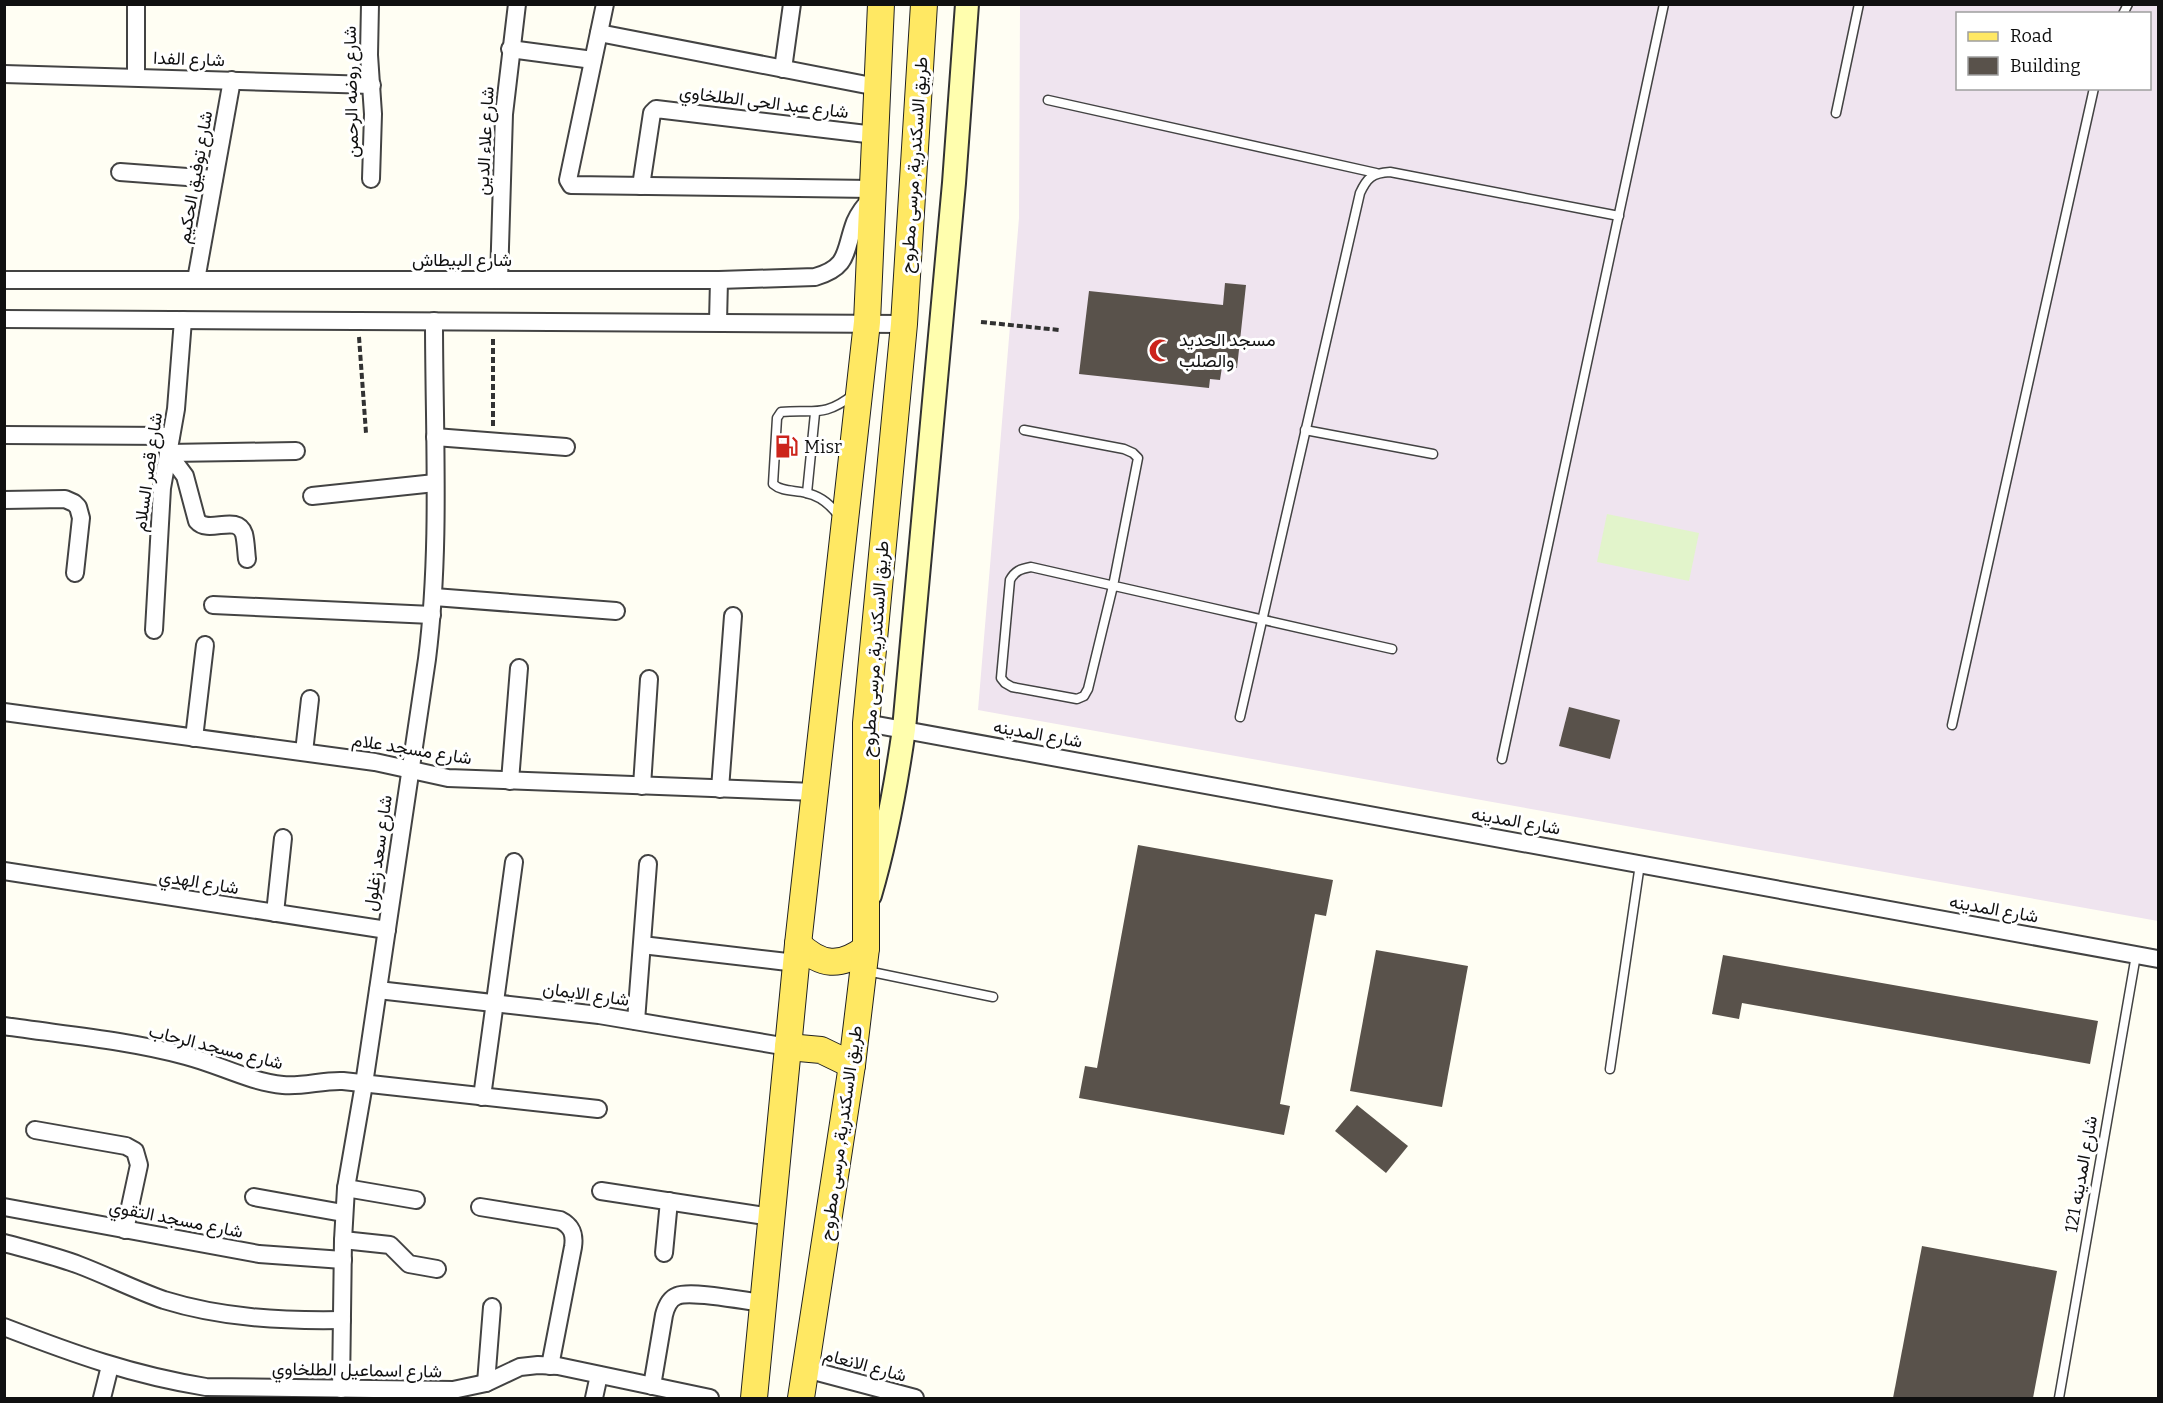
<svg xmlns="http://www.w3.org/2000/svg" width="2163" height="1403" font-family="Bitter,Vazirmatn,serif">
<style>
.industrial{fill:#efe4ef;fill-rule:evenodd}
.pitch{fill:#e2f4cb}
.building{fill:#59524b}
.lines{fill:none;stroke-linecap:round;stroke-linejoin:round}
.lane-casing{stroke:#434343;stroke-width:11}
.street-casing{stroke:#434343;stroke-width:20}
.secondary-casing{stroke:#323232;stroke-width:26}
.primary-casing{stroke:#212121;stroke-width:28}
.path{stroke:#323232;stroke-width:4;stroke-dasharray:6 3;stroke-linecap:butt}
.lane{stroke:#fff;stroke-width:8}
.street{stroke:#fff;stroke-width:16}
.secondary{stroke:#fffeae;stroke-width:22}
.primary{stroke:#ffe863;stroke-width:26}
.labels{text-anchor:middle;dominant-baseline:central;stroke-width:6;stroke-linejoin:round;paint-order:stroke}
.street-label{font-size:18px;fill:#101010;stroke:#fff}
.poi-label{font-size:18px;fill:#101010;stroke:#fff;text-anchor:start}
</style>
<rect width="100%" height="100%" fill="#fffef3"/>
<path class="industrial" d="M1020,5H2158V921L978,710L1019,218ZM1958,14H2150V88H1958Z"/>
<path class="pitch" d="M1607,514L1699,533L1689,581L1597,562Z"/>
<g class="building">
<path d="M1225,283L1246,285L1237,368L1222,367L1220,380L1210,379L1209,388L1079,374L1089,291L1223,305Z"/>
<path d="M1569,707L1620,720L1610,759L1559,746Z"/>
<path d="M1138,845L1333,880L1326,916L1315,914L1280,1104L1290,1106L1284,1135L1079,1098L1085,1066L1097,1068Z"/>
<path d="M1376,950L1468,966L1442,1107L1350,1091Z"/>
<path d="M1723,955L2098,1021L2090,1064L1742,1003L1739,1019L1712,1014Z"/>
<path d="M1357,1105L1408,1146L1386,1173L1335,1131Z"/>
<path d="M1922,1246L2057,1271L2033,1398H1893Z"/>
</g>
<g class="lines">
<defs>
<g id="lane">
<path d="M2123,14L2128,4"/>
<path d="M1048,100L1376,173"/>
<path d="M1836,113L1859,4"/>
<path d="M1024,430L1124,449L1133,453L1138,458L1113,586L1088,689L1084,696L1077,699L1012,687L1005,683L1001,678L1010,580C1015,571 1020,569 1031,567C1151,594 1272,622 1392,649"/>
<path d="M1305,430L1433,454"/>
<path d="M807,493L815,413"/>
<path d="M840,518C832,506 821,496 806,493C795,490 782,492 773,484L777,418L781,412C814,409 824,418 854,394"/>
<path d="M1240,717L1360,193C1367,178 1372,173 1390,172L1619,216"/>
<path d="M1952,725L2094,88"/>
<path d="M1502,759L1664,4"/>
<path d="M867,971L993,997"/>
<path d="M1610,1069L1640,864"/>
<path d="M2059,1398L2136,955"/>
</g>
<g id="street">
<path d="M370,4L369,55L373,114L371,179"/>
<path d="M605,4L568,180L571,185L872,189"/>
<path d="M599,33L877,87"/>
<path d="M510,49L593,60"/>
<path d="M783,69L792,4"/>
<path d="M4,74L372,85"/>
<path d="M136,77V4"/>
<path d="M120,172L214,179"/>
<path d="M641,186L652,113L656,109L875,135"/>
<path d="M4,280H719L815,277C850,267 844,251 855,222C859,213 865,205 872,198"/>
<path d="M196,280L232,80"/>
<path d="M499,280L504,114L517,4"/>
<path d="M4,319L904,324"/>
<path d="M718,322L719,280"/>
<path d="M4,435L171,436"/>
<path d="M435,437L566,447"/>
<path d="M168,453L185,476L197,521C209,535 237,513 244,534C246,542 246,551 247,559"/>
<path d="M168,453L296,451"/>
<path d="M312,496L435,483"/>
<path d="M4,500L65,499L74,503L78,507L81,518L75,573"/>
<path d="M434,597L616,611"/>
<path d="M213,605L432,615"/>
<path d="M154,630L162,488L176,409L183,320"/>
<path d="M4,712L375,762L448,778L815,792"/>
<path d="M866,723L2158,959"/>
<path d="M194,738L205,645"/>
<path d="M304,752L310,699"/>
<path d="M510,781L519,668"/>
<path d="M642,786L649,679"/>
<path d="M720,789L733,616"/>
<path d="M4,871L387,930"/>
<path d="M275,913L283,838"/>
<path d="M642,945L796,963"/>
<path d="M378,990L599,1015L788,1047"/>
<path d="M636,1021L648,864"/>
<path d="M4,1026C65,1035 127,1040 186,1056C218,1064 250,1082 283,1085C303,1087 323,1080 343,1081L598,1109"/>
<path d="M482,1097L514,862"/>
<path d="M35,1130L126,1146L135,1151L139,1165L125,1230"/>
<path d="M346,1188L416,1200"/>
<path d="M601,1191L771,1217"/>
<path d="M254,1197L343,1213"/>
<path d="M4,1207L259,1254L343,1260"/>
<path d="M480,1207L560,1220C572,1226 575,1234 573,1247L550,1366"/>
<path d="M343,1240L390,1245L409,1264L437,1269"/>
<path d="M4,1243C30,1250 55,1256 79,1265C108,1276 135,1290 164,1300C222,1318 282,1321 342,1320"/>
<path d="M664,1253L669,1201"/>
<path d="M4,1327C74,1354 132,1375 206,1387L453,1390L486,1383L520,1367L538,1365L558,1366L710,1398"/>
<path d="M806,1369L915,1398"/>
<path d="M486,1383L492,1307"/>
<path d="M652,1386L664,1315C666,1307 669,1299 677,1296C691,1290 745,1301 763,1303"/>
<path d="M341,1389L343,1240L346,1188L364,1084L427,659C441,548 434,434 434,321"/>
<path d="M102,1398L110,1366"/>
<path d="M594,1398L599,1375"/>
</g>
<path id="secondary" d="M870,895C886,841 896,785 904,729L954,183L967,4"/>
<g id="primary">
<path d="M798,944C821,966 840,968 866,948"/>
<path d="M788,1047L821,1050L852,1065"/>
<path d="M754,1398L798,944L867,322L881,4"/>
<path d="M801,1398L852,1065L866,948V723L904,324L924,4"/>
</g>
</defs>
<use href="#lane" class="lane-casing"/>
<use href="#street" class="street-casing"/>
<use href="#secondary" class="secondary-casing"/>
<use href="#primary" class="primary-casing"/>
<g class="path">
<path d="M981,322L1059,330"/>
<path d="M359,337L366,433"/>
<path d="M493,426V337"/>
</g>
<use href="#lane" class="lane"/>
<use href="#street" class="street"/>
<use href="#secondary" class="secondary"/>
<use href="#primary" class="primary"/>
</g>
<defs>
<symbol id="mosque-bare" viewBox="-9 -9 18 18"><path d="M3.5-4.9A6 6 0 1 0 3.5 4.9A5 5 0 1 1 3.5-4.9Z" fill="#cc241c" stroke="#fff" stroke-width="2.5" paint-order="stroke"/></symbol>
<symbol id="fuel-bare" viewBox="-9 -9 18 18"><path d="M-5.5-6h7V0h2V4h1.3V-2.5L3-4.5l.8-.8L6-3V5H2.5V1h-1V6h-7ZM-4.2-4.7v3.2H.2V-4.7Z" fill="#cc241c" stroke="#fff" stroke-width="2.5" paint-order="stroke"/></symbol>
</defs>
<g fill-rule="evenodd">
<use href="#mosque-bare" x="1144" y="334" width="33" height="33"/>
<use href="#fuel-bare" x="770" y="430" width="33" height="33"/>
</g>
<g class="labels">
<g class="street-label">
<text transform="translate(189 59) rotate(2)">شارع الفدا</text>
<text transform="translate(351 92) rotate(-91)">شارع روضه الرحمن</text>
<text transform="translate(764 102) rotate(7)">شارع عبد الحى الطلخاوي</text>
<text transform="translate(485 141) rotate(-87)">شارع علاء الدين</text>
<text transform="translate(914 165) rotate(-86)">طريق الاسكندرية, مرسى مطروح</text>
<text transform="translate(195 177) rotate(-80)">شارع توفيق الحكيم</text>
<text x="462" y="260">شارع البيطاش</text>
<text transform="translate(148 472) rotate(-82)">شارع قصر السلام</text>
<text transform="translate(875 649) rotate(-86)">طريق الاسكندرية, مرسى مطروح</text>
<text transform="translate(1038 734) rotate(10)">شارع المدينه</text>
<text transform="translate(412 749) rotate(9)">شارع مسجد علام</text>
<text transform="translate(1516 821) rotate(10)">شارع المدينه</text>
<text transform="translate(378 853) rotate(-82)">شارع سعد زغلول</text>
<text transform="translate(199 882) rotate(9)">شارع الهدي</text>
<text transform="translate(1994 909) rotate(10)">شارع المدينه</text>
<text transform="translate(586 994) rotate(8)">شارع الايمان</text>
<text transform="translate(216 1047) rotate(14)">شارع مسجد الرحاب</text>
<text transform="translate(841 1133) rotate(-82)">طريق الاسكندرية, مرسى مطروح</text>
<text transform="translate(2081 1174) rotate(-80)">شارع المدينه 121</text>
<text transform="translate(176 1219) rotate(11)">شارع مسجد التقوي</text>
<text transform="translate(865 1365) rotate(15)">شارع الانعام</text>
<text transform="translate(357 1370) rotate(1)">شارع اسماعيل الطلخاوي</text>
</g>
<g class="poi-label">
<text x="1179" y="340">مسجد الحديد<tspan x="1179" dy="21">والصلب</tspan></text>
<text x="804" y="447">Misr</text>
</g>
</g>
<rect width="2163" height="1403" fill="none" stroke="#101010" stroke-width="12"/>
<rect x="1956" y="12" width="195" height="78" fill="#ffffff" stroke="#9f9f9f" stroke-width="1.5"/>
<rect x="1968" y="32" width="30" height="9" fill="#ffe863" stroke="#9f9f9f" stroke-width="1.5"/>
<text x="2010" y="42" font-size="18" fill="#101010">Road</text>
<rect x="1968" y="57" width="30" height="18" fill="#59524b" stroke="#9f9f9f" stroke-width="1.5"/>
<text x="2010" y="72" font-size="18" fill="#101010">Building</text>
</svg>
